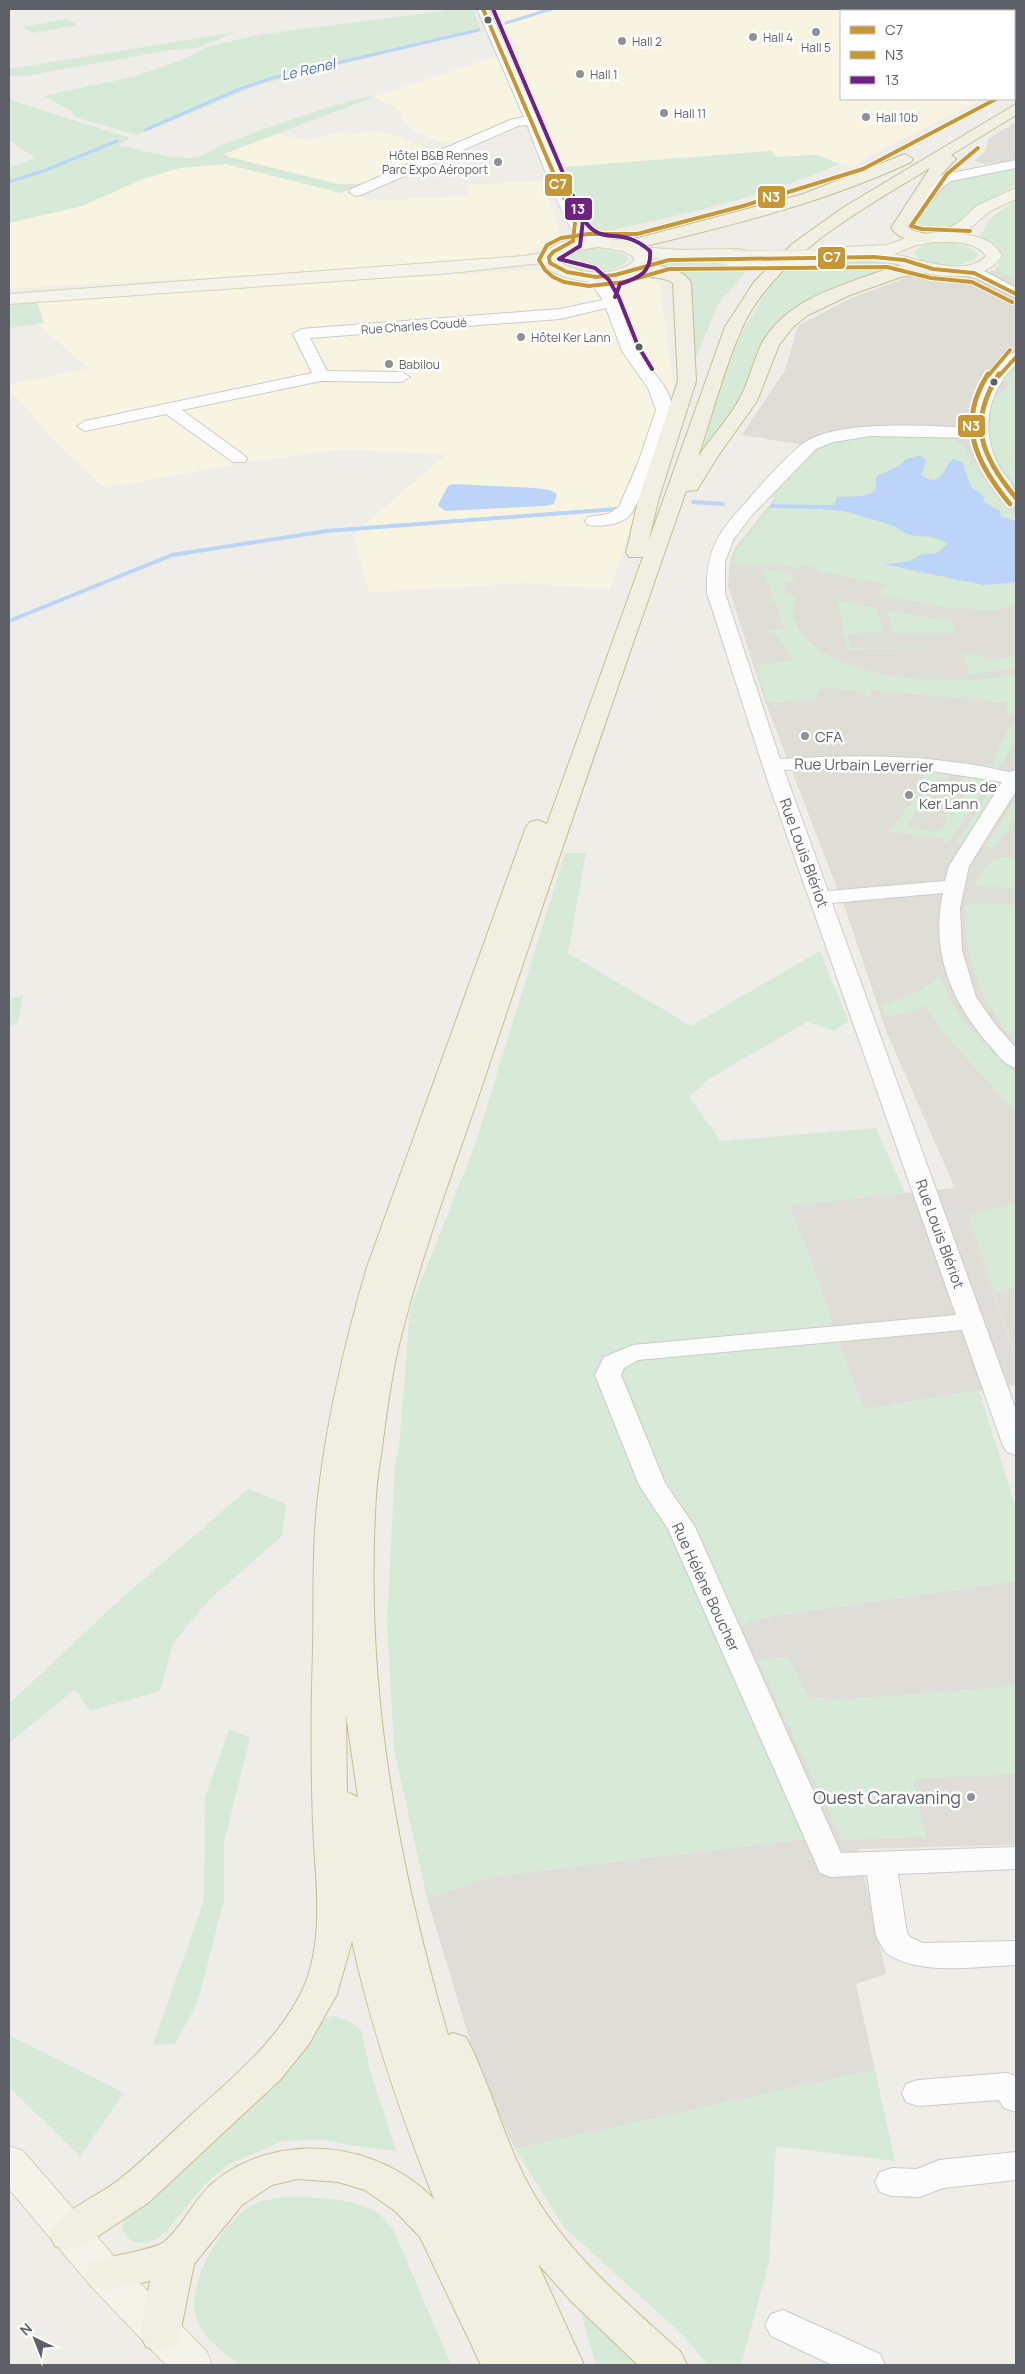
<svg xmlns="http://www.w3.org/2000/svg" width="1025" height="2374" font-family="Manrope,sans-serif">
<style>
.commercial{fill:#f7f5e2}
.industrial{fill:#deddd8}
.education{fill:#deddd6}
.green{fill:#d6ead7}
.water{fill:#bcd4f8}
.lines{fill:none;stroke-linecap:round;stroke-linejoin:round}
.stream-far1{stroke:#bcd4f8;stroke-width:3}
.stream{stroke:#bcd4f8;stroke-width:4}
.minor-casing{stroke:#cbcbca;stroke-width:2}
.major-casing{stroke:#d6d2b6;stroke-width:2}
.highway-casing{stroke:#c6bf94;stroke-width:2}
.minor{fill:#fcfcfc;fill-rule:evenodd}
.major{fill:#f3f3e9;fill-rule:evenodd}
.highway{fill:#f0efe2;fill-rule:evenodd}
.major-bridge-casing{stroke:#d6d2b6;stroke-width:17;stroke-linecap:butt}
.major-bridge{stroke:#f3f3e9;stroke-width:16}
.bus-1-far1-casing{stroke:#fff;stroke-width:5.5}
.bus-1-casing{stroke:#fff;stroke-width:8}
.bus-2-far1-casing{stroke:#fff;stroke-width:5.5}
.bus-2-casing{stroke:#fff;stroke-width:8}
.bus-3-casing{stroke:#fff;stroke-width:5.5}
.bus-1-far1{stroke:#c79735;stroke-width:4}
.bus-1{stroke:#c79735;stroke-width:5}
.bus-2-far1{stroke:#c79735;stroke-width:4}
.bus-2{stroke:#c79735;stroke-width:5}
.bus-3{stroke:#6f2282;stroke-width:4}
.bus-dot{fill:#5e6067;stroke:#fff;stroke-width:2}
.poi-dot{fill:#909194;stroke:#fff;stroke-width:2}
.labels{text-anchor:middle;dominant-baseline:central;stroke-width:5;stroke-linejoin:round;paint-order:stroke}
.far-poi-label{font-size:12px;fill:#5e6067;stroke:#fff;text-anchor:start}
.far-street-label{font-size:12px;fill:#5e6067;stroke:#fff}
.far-water-label{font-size:14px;font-style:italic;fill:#4770c5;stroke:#fff}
.poi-label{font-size:15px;fill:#5e6067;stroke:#fff;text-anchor:start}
.street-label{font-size:15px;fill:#5e6067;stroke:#fff}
.near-poi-label{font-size:18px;fill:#5e6067;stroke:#fff;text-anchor:end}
.line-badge{stroke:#fff;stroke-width:2}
.badge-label{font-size:14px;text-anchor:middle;font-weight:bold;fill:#fff}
</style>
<rect width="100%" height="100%" fill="#eeede8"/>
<g class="commercial">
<path d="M494,9H1016V82L1014,84V11H841V99H983L866,158L854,168L816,155L776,157L771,151L564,167L545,120L516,126L358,197L373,201L470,196L466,185L543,181L562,236L539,249L515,257L256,275L9,289V223L82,206L143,179L180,168L224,164L223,154L278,134L306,140L345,132L352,135L373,130L399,136L426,149L427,156L452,143L440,142L417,133L402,120L399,110L374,97L518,49Z"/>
<path d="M541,269L584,280L638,276L654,279L660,286L673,381L672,404L610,589L522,583L369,593L353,534L446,455L345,449L244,463L104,488L50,436L9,388V385L88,368L37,324L44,323L36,300Z"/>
</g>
<g class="industrial">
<path d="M1016,122V160L985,164L974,161L986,151L988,139Z"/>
<path d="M955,1188L1016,1358V1385L865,1409L857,1393L807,1250L788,1205Z"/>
<path d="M1016,1581V1845L858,1849L886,1974L856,1984L875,2070L515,2149L478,2067L427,1898L495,1876L804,1839L715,1632L771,1616Z"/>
</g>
<path class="education" d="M1010,268L1016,272V1356L955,1188L887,1033L847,914L765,701L728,586L730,561L735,548L816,447L742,435L785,370L798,326L851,298L917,274L951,278Z"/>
<g class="green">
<path d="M458,9H473L481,30L261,84L137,135L78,118L73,115V112L44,96L136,76L185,59L207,47L257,35Z"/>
<path d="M67,19L78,25L33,33L23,27Z"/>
<path d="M236,32L196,48L171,50L25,76H9V69Z"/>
<path d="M9,96L13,101L130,138L119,145C139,149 178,162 198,157C208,154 218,146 229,142C248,135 362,93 374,97L224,154L229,157L338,184H362L341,193L225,164L180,168L143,179L82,206L9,223V168L35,158L9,140Z"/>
<path d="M771,151L776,157L816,155L840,164C762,198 676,216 593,234L564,167Z"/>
<path d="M1016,167V185L979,204L953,226L939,234L928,235L909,228L947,182L970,175Z"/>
<path d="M1016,200V281L995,269L1002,258L999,251L979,238L990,219Z"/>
<path d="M944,242L967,246L978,254L977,257C964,269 924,269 914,253L922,245Z"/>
<path d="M596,248L624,254L628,259C620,275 571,275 563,259L573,251Z"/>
<path d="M869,261L905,265L792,311L744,395L711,441L697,456L740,336L769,287L792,262Z"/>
<path d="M662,263H753L718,304L690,372L687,285L647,266Z"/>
<path d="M36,300L44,323L9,328V302Z"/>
<path d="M1016,361V457L1014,456L1013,459L1016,461V493L1005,480L986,437L990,395H1000L1011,382L998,380Z"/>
<path d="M860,435L956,437L957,444H964L971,465H974C983,478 1003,508 1016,515V521L1000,516V511L984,502L983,495L971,487L962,462L953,459C944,471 939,487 921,475L926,460L920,456L912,457L899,466L877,476C875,480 877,483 876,488C872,499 846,496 837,497L834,505H821V509L844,511L892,525L909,535L942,539L948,545C937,556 933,550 921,555C914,558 910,562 901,562L909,571L990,585L1016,582V605L994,610L949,608L880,595L888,584L816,571L819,568L802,565L798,568L769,563H733L736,550L778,498L769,497L812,451L822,445Z"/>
<path d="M762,569L790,573L795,582L784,583L787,594L795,595C796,606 790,613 796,624C826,684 960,687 1016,674V714L1006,713L1008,703L872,690L871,697H865V692L820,687L816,699L768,703L755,665L793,661L777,635H770L768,631L784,629L775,601H763L774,598Z"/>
<path d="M837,600L876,608L884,632L847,634L850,648L966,649L847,650Z"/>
<path d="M887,610L953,622L956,633H894Z"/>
<path d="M962,652L993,660L1016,656V668L970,675Z"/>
<path d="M1011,725L1016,726V741L999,768L984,766V764L993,765L1000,744Z"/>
<path d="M924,769L950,771L949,779L938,778L933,785L938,786H933L918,807L928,809L925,813L917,811L906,826L938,833L948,818L940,816L942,813L953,815L973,785L962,782L963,773L993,778L948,843L941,842L943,838L890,832C904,810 920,796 924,769Z"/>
<path d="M997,780L1000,783L990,799L993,800L964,844H955Z"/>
<path d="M1016,798V815L995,848L985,846Z"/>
<path d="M565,853H586L568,953L691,1026L820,951L848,1021L835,1031L807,1022L710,1078L689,1097L721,1141L876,1128L905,1193L788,1206L807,1250L857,1393L865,1409L979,1390L1016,1508V1581L771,1616L715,1632L805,1839L495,1876L427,1898L394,1749L387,1622L395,1466L399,1448L410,1309L475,1145Z"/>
<path d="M1016,857V888L973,886L992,859Z"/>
<path d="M965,903L1016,905V1043C979,999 964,961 965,903Z"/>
<path d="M939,975C959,1022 977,1040 1016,1072V1113L946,1036L925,1006L910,1012L885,1017L881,1004C902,998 923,993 939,975Z"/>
<path d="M23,994L18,1022L9,1027V1000Z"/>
<path d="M1016,1202V1287L995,1294L968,1216Z"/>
<path d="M248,1489L286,1504L282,1536L208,1601L173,1643L160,1691L90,1711L75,1689L9,1743V1704L114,1605Z"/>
<path d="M788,1657L809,1697L837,1700L1016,1686V1774L913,1779L926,1837L842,1840L758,1661Z"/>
<path d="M229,1730L250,1737L224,1843V1900L198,2001L175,2044L153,2045L204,1900L205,1797Z"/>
<path d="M334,2016L349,2021L361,2030L371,2074L396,2151L348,2145L325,2140L283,2141L229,2164L204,2185L166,2232L155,2240L146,2243L131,2241L122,2229L124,2221L322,2018Z"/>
<path d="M9,2035L124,2093L80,2156L9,2087Z"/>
<path d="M875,2070L895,2161L776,2146L769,2262L741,2365H708L682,2334L564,2227L515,2149Z"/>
<path d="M285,2197C313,2198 354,2197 378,2213C384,2217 389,2226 394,2231L451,2365H239C223,2351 202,2339 196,2317C185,2282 223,2224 251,2205C260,2200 275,2199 285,2197Z"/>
<path d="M581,2313L639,2365H596Z"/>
</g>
<g class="water">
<path d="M920,456L926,460L921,475C943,490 942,468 953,459L962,462L971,487L983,495L984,502L1000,511L1001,517L1016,521V582L983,585L884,564L907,562L921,555L938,553L948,543L933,537L909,535L892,525L844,511L821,509L818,507L821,505H834L837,497C846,496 872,499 876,488C877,484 875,480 877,476L899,466L906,459Z"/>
<path d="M452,484L536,488L549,490L557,494L554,504L545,506L445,511L438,505L448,486Z"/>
</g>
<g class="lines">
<g class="stream-far1">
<path d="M506,23L551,9"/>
<path d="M145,130L237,90L272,78L479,30"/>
<path d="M9,182L46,170L117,141"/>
</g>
<g class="stream">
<path d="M693,502L723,504"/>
<path d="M772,506L818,507"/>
<path d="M9,621L172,555L327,531L617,509"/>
</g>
<defs>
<g id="minor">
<path d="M477,9H489L582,223C590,234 599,233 606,242L604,245C597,247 585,243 578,238C566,228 535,145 527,125L518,126L361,195L356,196L349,192L351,189L510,120L524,117Z"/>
<path d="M1016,160V168L951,181L944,186L909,223H899L897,220L934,180L942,175Z"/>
<path d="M962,266L986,272L1016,288V298L976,278L957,273L955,270Z"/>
<path d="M589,272C598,274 604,280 610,287C623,306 626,330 637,350C647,369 671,385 672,408C672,424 640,507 628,517C619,525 599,527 588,525L585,521L588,517L608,514L619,507L638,463L656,410L648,388L622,351L606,308L560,319L310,338L327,371L402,372L410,377L402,382L321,381L182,410L245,456L247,459L245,462H233L166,414L85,431L77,426L85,421L312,373L293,334L301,329L560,309L603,300L592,285L582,276Z"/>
<path d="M1016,352V365C987,391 980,432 999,466C1009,483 1016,483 1016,503C995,498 976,457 974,438L870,436L833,442L816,449L752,515L733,540L725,562V593L780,759C857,754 933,754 1009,772L1016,770V791L969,866L960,908L962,950L976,997L995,1024L1016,1048V1068C1004,1065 998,1055 990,1046C952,1003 930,952 943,893L832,903L1016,1410V1455L1007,1452L1003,1446L962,1330L638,1360L624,1368L621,1375L665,1483L695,1527L841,1853L1016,1847V1869L898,1874L907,1933L910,1937L923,1943L1016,1941V1965C979,1966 922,1976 889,1955C883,1951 880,1942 876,1936L867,1875L831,1877L820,1873L668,1529L639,1485L595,1375L604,1357L633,1345L956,1315L767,779L707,593C705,550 720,530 748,500C762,484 787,455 804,443C837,419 931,426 972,428C972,402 988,359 1016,352ZM833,768L925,770L1002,782L949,866L945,881L828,891L784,770Z"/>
<path d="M1007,2073L1016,2076V2112L1004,2108L999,2100L918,2106L906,2102L902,2093L906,2084L918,2080Z"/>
<path d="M1016,2152V2180L943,2188L920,2197L892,2196L880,2192L875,2182L880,2172L892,2168L917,2169L939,2160Z"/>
<path d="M783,2310L880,2354L885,2365H832L771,2336L765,2325L771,2314Z"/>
</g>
<g id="major">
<path d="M1016,188V199L990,211L963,234C980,237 993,240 1002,256C986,280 951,278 925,273C914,270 903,265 892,263C868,260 843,262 819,263L813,262L811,258L818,249L824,248L887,245L915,235L941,232L958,223L978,205ZM934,242C950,242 976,240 986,256C967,278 918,259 894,254L916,245Z"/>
<path d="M599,237L628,242L640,247L681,250L738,249L744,250L746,254L744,258L738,259L681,260L651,258V262C632,290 563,287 542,263L451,273L9,304V294L524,256L542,253L561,242ZM599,247L623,251L634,257V261C616,277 576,276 558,260V257L571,251Z"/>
<path d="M9,2146L23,2151L119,2262L207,2352L212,2365H166L91,2286L9,2189Z"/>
</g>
<g id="highway">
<path d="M1016,104V115L951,155L956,159L940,176L907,227L911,230L930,235L932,238L930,241C916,245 899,239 891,228L930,168C865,208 775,255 742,328C724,369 712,415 698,457C711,437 729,419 740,398C749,382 753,362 761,345C782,305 827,290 867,276C885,270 910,260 930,264L932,268L930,272L901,277L850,295L808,315L793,327L779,345L757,401L718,456L697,490L686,491C618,686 550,881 485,1077C457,1160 425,1244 403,1329C393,1365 388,1403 383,1440C381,1458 377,1477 376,1496C364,1681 396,1857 448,2035L453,2033L466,2037C492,2087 504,2142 532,2191C569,2255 627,2303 681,2352L687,2365H638L571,2301L538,2264L584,2365H481L420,2237L395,2211L365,2190L338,2182L297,2179L272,2185L242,2205L194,2264L180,2334L174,2347L160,2352L146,2347L140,2334L150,2281L105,2291L91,2286L85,2274L91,2262C105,2257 157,2249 164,2242C184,2225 195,2197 215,2181C279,2130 378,2141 434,2199C401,2115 371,2029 352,1941L337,1994L309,2044L280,2080L148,2203L83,2246L69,2251L55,2246L49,2234C62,2208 99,2197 121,2178C145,2159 167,2137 190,2116C231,2079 277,2042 302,1991C326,1939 315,1878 313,1824C311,1766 311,1707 313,1649C314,1600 312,1545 318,1496C327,1418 345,1342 367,1267L526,827L530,822L538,820L547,824L643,557H629L626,553L638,501L678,381L673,283C658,274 643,279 626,275L624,271L626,267C645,263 681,264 691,283L696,381L658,501L649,540L725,327L754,282L792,244L844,207ZM346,1715L358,1797L347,1792Z"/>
<path d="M905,154L913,159L911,162C824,203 731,225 638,248H612L610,244L612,240L638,238L803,194Z"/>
</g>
</defs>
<use href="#minor" class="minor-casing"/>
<use href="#major" class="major-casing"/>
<use href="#highway" class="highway-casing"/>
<use href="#minor" class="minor"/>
<use href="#major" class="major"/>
<use href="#highway" class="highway"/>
<defs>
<path id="major-bridge" d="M732,259L819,258"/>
</defs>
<use href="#major-bridge" class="major-bridge-casing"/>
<use href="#major-bridge" class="major-bridge"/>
<defs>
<g id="bus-1-far1">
<path d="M483,9L575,223L573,241L553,252L549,257L550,263L567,272L596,277L615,275L669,260L874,257L904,260L933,269L974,273L1016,294"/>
<path d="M999,376L1016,357"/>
</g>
<path id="bus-1" d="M999,374C967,423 981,456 1016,498"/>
<g id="bus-2-far1">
<path d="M996,99L863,169L743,206L637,234H588L561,238L547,245L539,260L545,270L553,277L564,282L589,286L624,282L669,269L887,267L931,278L972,282L1012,302"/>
<path d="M970,231L922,229L911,226L947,174L978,148"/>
<path d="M988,376L1010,350"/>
</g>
<path id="bus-2" d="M988,374C956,424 976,463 1010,504"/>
<g id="bus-3">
<path d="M493,9L583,220L580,246L559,259L595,268L609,280L619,298L638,346L652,369"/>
<path d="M572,194C595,260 615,219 650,251C652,273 638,278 620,284L615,297"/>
</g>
</defs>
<use href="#bus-1-far1" class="bus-1-far1-casing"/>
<use href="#bus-1" class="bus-1-casing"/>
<use href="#bus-2-far1" class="bus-2-far1-casing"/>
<use href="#bus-2" class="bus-2-casing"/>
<use href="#bus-3" class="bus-3-casing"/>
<use href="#bus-1-far1" class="bus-1-far1"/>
<use href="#bus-1" class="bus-1"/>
<use href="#bus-2-far1" class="bus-2-far1"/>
<use href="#bus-2" class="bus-2"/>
<use href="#bus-3" class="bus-3"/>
</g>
<g class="bus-dot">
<circle cx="488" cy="20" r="4.5"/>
<circle cx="639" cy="347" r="4.5"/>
<circle cx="994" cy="382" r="4.5"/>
</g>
<g class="poi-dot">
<circle cx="816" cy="32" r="5"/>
<circle cx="753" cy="37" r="5"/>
<circle cx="622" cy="41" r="5"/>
<circle cx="580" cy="74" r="5"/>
<circle cx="664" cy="113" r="5"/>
<circle cx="866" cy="117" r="5"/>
<circle cx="498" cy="162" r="5"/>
<circle cx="521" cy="337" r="5"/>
<circle cx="389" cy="364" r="5"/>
<circle cx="805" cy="736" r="5"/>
<circle cx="909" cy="795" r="5"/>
<circle cx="971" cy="1797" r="5"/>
</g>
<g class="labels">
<g class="far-poi-label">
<text x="763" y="37">Hall 4</text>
<text x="632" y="41">Hall 2</text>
<text x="816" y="47" text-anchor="middle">Hall 5</text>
<text x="590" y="74">Hall 1</text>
<text x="674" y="113">Hall 11</text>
<text x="876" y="117">Hall 10b</text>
<text x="488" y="155" text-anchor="end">Hôtel B&amp;B Rennes<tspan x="488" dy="14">Parc Expo Aéroport</tspan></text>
<text x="531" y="337">Hôtel Ker Lann</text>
<text x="399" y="364">Babilou</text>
</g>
<g class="far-street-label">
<text transform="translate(414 326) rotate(-4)">Rue Charles Coudé</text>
</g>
<g class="far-water-label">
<text transform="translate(308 69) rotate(-13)">Le Renel</text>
</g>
<g class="poi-label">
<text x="815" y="736">CFA</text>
<text x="919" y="786">Campus de<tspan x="919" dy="17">Ker Lann</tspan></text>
</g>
<g class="street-label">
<text transform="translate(864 765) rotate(1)">Rue Urbain Leverrier</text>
<text transform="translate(804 853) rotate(70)">Rue Louis Blériot</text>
<text transform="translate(940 1234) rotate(70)">Rue Louis Blériot</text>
<text transform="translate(706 1587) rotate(65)">Rue Hélène Boucher</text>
</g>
<g class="near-poi-label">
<text x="961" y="1797">Ouest Caravaning</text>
</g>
</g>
<g class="line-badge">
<rect x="544" y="173" width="29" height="24" rx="5" fill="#c79735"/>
<rect x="757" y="185" width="29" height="24" rx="5" fill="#c79735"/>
<rect x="564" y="197" width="29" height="24" rx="5" fill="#6f2282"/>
<rect x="817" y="246" width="29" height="24" rx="5" fill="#c79735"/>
<rect x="957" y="414" width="29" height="24" rx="5" fill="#c79735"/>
</g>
<g class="badge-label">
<text x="558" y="189">C7</text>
<text x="771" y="202">N3</text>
<text x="578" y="214">13</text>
<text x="832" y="262">C7</text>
<text x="971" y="431">N3</text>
</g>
<rect width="1025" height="2374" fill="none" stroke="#5e6067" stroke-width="20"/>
<rect x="840" y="10" width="175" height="90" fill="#ffffff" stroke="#bfbfc2"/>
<rect x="850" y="26" width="25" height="8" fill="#c79735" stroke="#bfbfc2"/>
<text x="885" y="35" font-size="15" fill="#5e6067">C7</text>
<rect x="850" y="51" width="25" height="8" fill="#c79735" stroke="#bfbfc2"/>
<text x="885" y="60" font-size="15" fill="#5e6067">N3</text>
<rect x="850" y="76" width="25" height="8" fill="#6f2282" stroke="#bfbfc2"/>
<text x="885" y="85" font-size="15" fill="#5e6067">13</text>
<g transform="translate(35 2339) rotate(317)" stroke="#ffffff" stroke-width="4" paint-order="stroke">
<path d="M0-4L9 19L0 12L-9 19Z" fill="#5e6067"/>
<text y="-8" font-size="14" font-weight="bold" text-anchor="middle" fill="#5e6067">N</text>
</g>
</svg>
